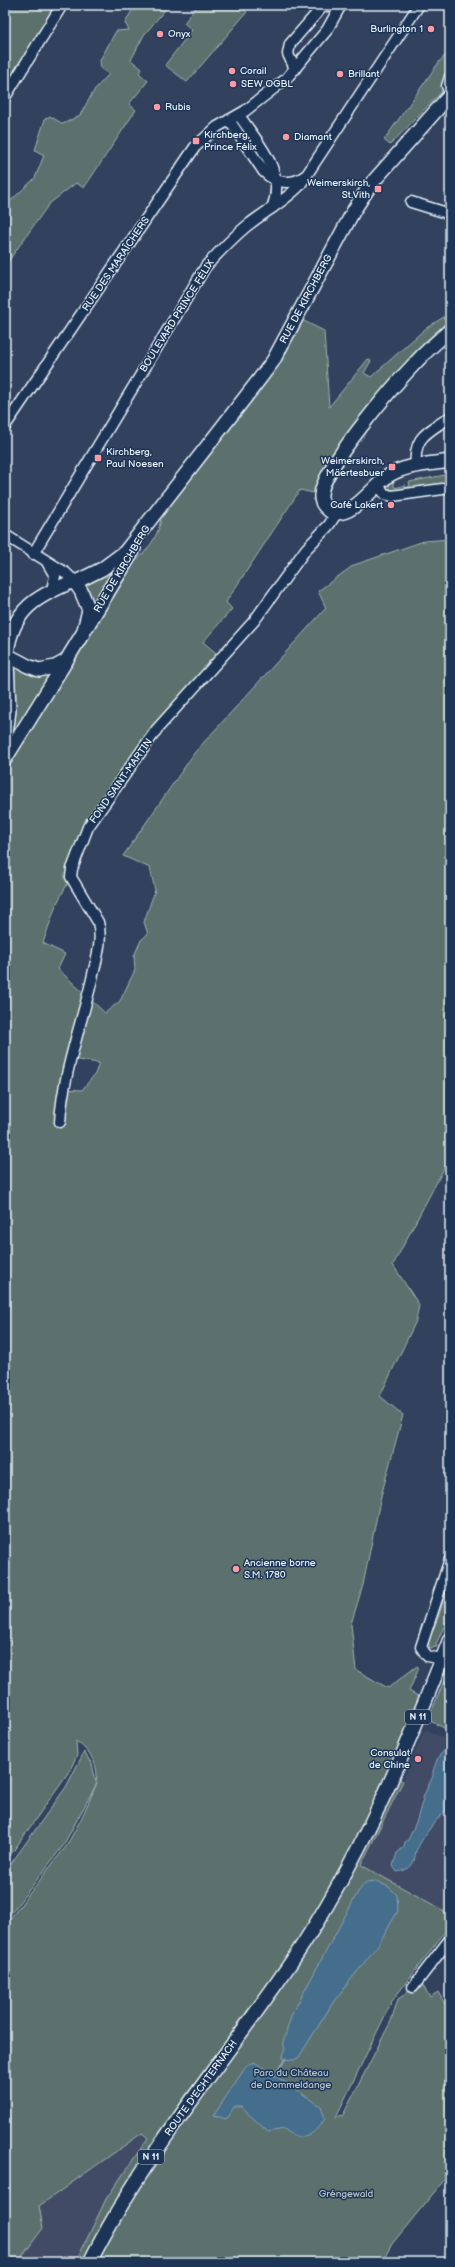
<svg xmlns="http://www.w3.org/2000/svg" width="455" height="2267" font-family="'Balsamiq Sans',sans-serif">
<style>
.built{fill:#424c65}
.green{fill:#5c716d;stroke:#a2b1b2;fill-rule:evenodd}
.water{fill:#446e8c;stroke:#86a2b7}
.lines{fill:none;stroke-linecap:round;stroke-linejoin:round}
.stream{stroke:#86a2b7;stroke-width:2.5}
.minor-casing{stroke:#e8f1f8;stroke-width:13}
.major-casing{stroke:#e8f1f8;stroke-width:16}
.minor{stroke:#1d3557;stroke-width:10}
.major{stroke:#1d3557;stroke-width:13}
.poi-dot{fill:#ff9aa2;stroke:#1d3557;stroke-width:1.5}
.labels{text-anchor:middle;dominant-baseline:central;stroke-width:3;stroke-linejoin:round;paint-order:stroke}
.shield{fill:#1d3557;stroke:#abb9c8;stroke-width:1}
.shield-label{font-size:9px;font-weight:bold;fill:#e8f1f8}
.poi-label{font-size:10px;fill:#e8f1f8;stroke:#1d3557;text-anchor:start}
.street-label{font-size:10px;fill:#e8f1f8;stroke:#1d3557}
.park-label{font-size:10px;fill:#b7c4c7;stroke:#1d3557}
</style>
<rect width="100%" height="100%" fill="#31415e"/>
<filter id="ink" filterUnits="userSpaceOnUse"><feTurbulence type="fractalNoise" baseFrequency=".025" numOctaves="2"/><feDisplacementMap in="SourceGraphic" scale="8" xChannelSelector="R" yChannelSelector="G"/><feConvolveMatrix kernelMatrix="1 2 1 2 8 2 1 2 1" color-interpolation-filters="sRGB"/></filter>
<g filter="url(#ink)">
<g class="built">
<path d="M425,1729L450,1741V1914L361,1865L403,1781Z"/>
<path d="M142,2133L149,2138L106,2199L76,2262H5L39,2206Z"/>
</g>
<g class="green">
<path d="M5,5H56L5,86Z"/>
<path d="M135,5H169L144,35L131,60L142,69L139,73L148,81L129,104L136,110L84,188L76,183L49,204L5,266V206L35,178L44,155L35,150L45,119L50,116L63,124L80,115L95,89L109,74L101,69L100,60L116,31L129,30L125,23Z"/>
<path d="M198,5H238L247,12L187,82L165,65L192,30L184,23Z"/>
<path d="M450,50V77L447,86L390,145L384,140L439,62Z"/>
<path d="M450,313V322L413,358L328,463L313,493L300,490L226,602L232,609L203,642L221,657L157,729L88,827L71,877L56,905L43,943L65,954L58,969L105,1013L120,1001L135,970L134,956L141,940L148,934L144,922L155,890L150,868L123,856L195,752L326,608L318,591L354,565L424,541L450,539V1157L393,1265L419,1305L416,1321L380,1396L403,1415L381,1496L363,1585L351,1624L356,1670L388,1688L417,1666L419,1668L409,1691L425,1700L393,1776L403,1781L361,1865L448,1913L450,1911V1925L392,2001L336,2117L343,2115L391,2021L398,1999L421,1983L430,1997L438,1992L450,2012V2173L392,2244L382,2262H76L106,2199L148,2138L142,2133L39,2206L43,2228L18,2262H5V1925L67,1845L82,1817L97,1783L63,1846L5,1921V1872L66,1787L84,1752L92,1764L96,1782C100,1765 89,1751 76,1741L77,1755L70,1770L5,1863V771L130,565C146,554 160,535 161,516L258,381L296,317L324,331L329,407L368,359L371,361L364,373L371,377L425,329ZM71,1059L99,1063L95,1074L82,1090L64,1089Z"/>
<path d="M450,474V485L394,493L389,487L390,483L393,482L395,488L405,485V488L410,486L409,482Z"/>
<path d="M119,563L95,607L83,583Z"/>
<path d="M10,663L52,672L13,738L10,732Z"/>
<path d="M450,1579V1614L436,1644L437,1647L430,1648L428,1641L438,1618Z"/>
<path d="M450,1679V1731L428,1720L443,1683Z"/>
</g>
<g class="water">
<path d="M445,1750H450V1807C436,1818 424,1835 416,1851C415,1855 415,1860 413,1863C410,1869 403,1871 397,1872L393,1866L397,1853L404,1847L405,1842L408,1840L417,1820L424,1795L433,1776V1771L438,1757Z"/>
<path d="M376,1881L389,1887L397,1895L398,1911L378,1945L334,2001L299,2057L294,2060L285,2059L283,2057L285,2050L283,2042L292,2014L358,1892L366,1882Z"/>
<path d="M254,2062L321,2106L325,2119C311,2137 303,2144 284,2129L268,2132L241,2107H234L226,2119L214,2115L247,2065Z"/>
</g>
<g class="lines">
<path class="stream" d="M274,2075L285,2059"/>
<defs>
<g id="minor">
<path d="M295,69L288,54L290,44L323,6H341"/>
<path d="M450,77L447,86L450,93"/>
<path d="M5,97L62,5"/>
<path d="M239,115C258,144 287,172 272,208"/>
<path d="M229,120L264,172C275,183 292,186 305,176"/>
<path d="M411,202L450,214"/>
<path d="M5,426L195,147L217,127L245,111L286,79L327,30L341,5"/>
<path d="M416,467C413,436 427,433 450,417"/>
<path d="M377,485L385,494L392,496L450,488"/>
<path d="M5,535L66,573L74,581"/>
<path d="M33,554L206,266C220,251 233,237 248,225C266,211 285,201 300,185L419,5"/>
<path d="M47,562L55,576L52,590"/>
<path d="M60,1122C63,1073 81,1026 92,979C96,960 103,941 98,922L71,877L72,869L88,827L157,729L254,621L306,549L329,525L336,514"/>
<path d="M450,1559L421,1647L427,1656L450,1661"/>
<path d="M413,1987L450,1939"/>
</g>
<g id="major">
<path d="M450,330C439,340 427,350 417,361C397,382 318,472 321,497C321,504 326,508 331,512C352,519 372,487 388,476C404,465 431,464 450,461"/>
<path d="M76,582L102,569L125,552L258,381L273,361L354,210L371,184L450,95"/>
<path d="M83,634L89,610L81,591L74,581C37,596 13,609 7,652L9,656L28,666L39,670L55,667L66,661L134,549"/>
<path d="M5,743L9,710L7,661L9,656"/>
<path d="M5,759L66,661"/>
<path d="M90,2262C144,2154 224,2061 292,1961C359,1862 406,1751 450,1639"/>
</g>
</defs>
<use href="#minor" class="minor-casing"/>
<use href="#major" class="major-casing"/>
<use href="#minor" class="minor"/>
<use href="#major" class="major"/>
</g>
</g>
<g class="poi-dot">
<circle cx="431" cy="29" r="4"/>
<circle cx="160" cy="34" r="4"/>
<circle cx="232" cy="71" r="4"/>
<circle cx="340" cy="74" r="4"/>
<circle cx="233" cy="84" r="4"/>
<circle cx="157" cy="107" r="4"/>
<circle cx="286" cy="137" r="4"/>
<rect x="192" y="137" width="8" height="8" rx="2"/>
<rect x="374" y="185" width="8" height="8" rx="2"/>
<rect x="94" y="454" width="8" height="8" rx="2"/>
<rect x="388" y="463" width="8" height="8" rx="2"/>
<circle cx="391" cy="505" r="4"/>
<circle cx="236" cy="1569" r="4"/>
<circle cx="418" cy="1759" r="4"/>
</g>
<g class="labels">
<g class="shield">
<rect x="405" y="1710" width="26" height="14" rx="3"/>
<rect x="138" y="2150" width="26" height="14" rx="3"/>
</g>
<g class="shield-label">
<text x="418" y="1717">N 11</text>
<text x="151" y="2157">N 11</text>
</g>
<g class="poi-label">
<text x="423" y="29" text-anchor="end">Burlington 1</text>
<text x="168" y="34">Onyx</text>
<text x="240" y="71">Corail</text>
<text x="348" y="74">Brillant</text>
<text x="241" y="84">SEW OGBL</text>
<text x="165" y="107">Rubis</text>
<text x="204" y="135">Kirchberg,<tspan x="204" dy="12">Prince Félix</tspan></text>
<text x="294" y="137">Diamant</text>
<text x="370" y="183" text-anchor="end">Weimerskirch,<tspan x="370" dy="12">St.Vith</tspan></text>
<text x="106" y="452">Kirchberg,<tspan x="106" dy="12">Paul Noesen</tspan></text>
<text x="384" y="461" text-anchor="end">Weimerskirch,<tspan x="384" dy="12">Mäertesbuer</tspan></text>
<text x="383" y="505" text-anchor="end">Café Lakert</text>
<text x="244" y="1563">Ancienne borne<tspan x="244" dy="12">S.M. 1780</tspan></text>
<text x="410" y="1753" text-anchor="end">Consulat<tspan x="410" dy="12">de Chine</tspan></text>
</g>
<g class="street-label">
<text transform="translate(116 264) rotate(-56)">RUE DES MARAÎCHERS</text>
<text transform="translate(306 299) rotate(-62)">RUE DE KIRCHBERG</text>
<text transform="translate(177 316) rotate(-58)">BOULEVARD PRINCE FÉLIX</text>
<text transform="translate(122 569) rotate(-59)">RUE DE KIRCHBERG</text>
<text transform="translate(121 781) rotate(-55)">FOND SAINT-MARTIN</text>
<text transform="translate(201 2088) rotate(-54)">ROUTE D'ECHTERNACH</text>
</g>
<g class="park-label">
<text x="291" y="2073">Parc du Château<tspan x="291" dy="12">de Dommeldange</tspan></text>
<text x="346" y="2194">Gréngewald</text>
</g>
</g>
<rect width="455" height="2267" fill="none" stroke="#1d3557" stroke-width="20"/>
<rect x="10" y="10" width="435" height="2247" fill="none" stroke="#e8f1f8" stroke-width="1.5" filter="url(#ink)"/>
</svg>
